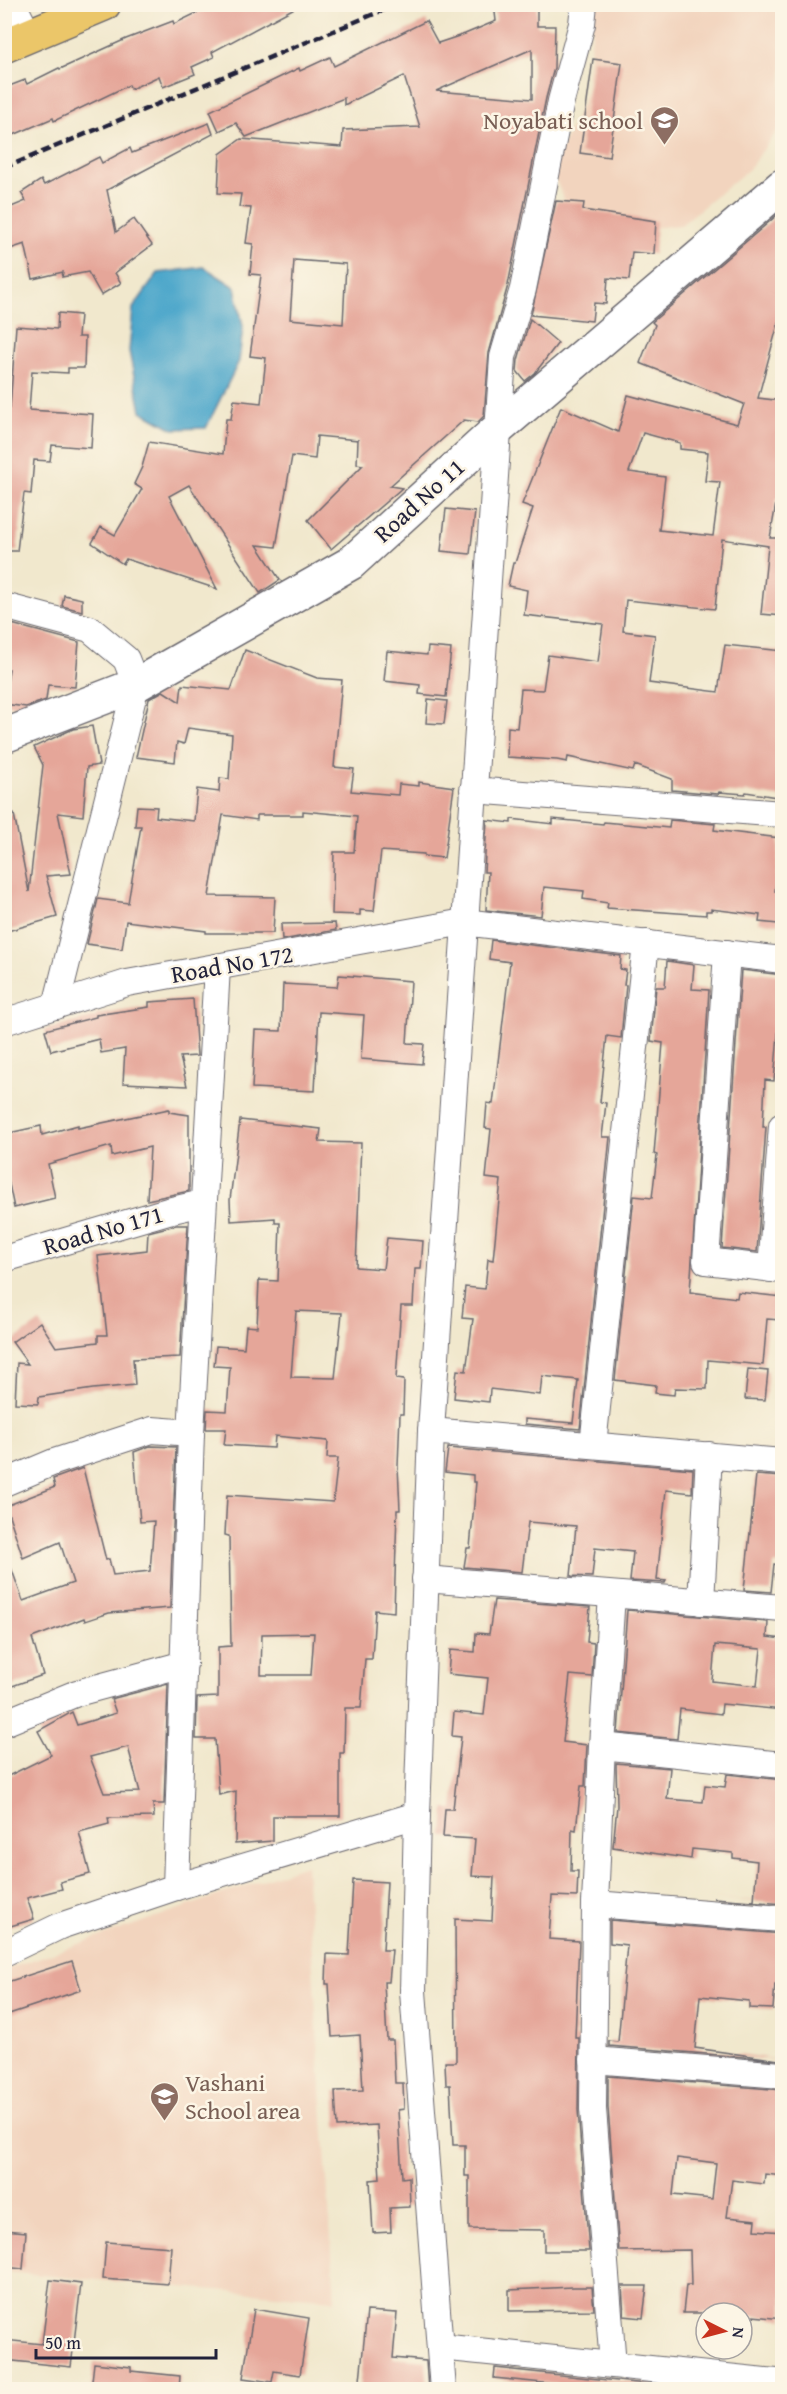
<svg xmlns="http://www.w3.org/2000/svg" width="787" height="2394" font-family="'Gentium Book Plus',serif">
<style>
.built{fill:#f2d4be}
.water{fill:#4da7cb;stroke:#386483;stroke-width:1.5}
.building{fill:#e5a699;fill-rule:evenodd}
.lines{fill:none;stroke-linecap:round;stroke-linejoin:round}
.minor-casing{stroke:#6a676e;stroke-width:28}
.tertiary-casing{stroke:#6a676e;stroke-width:36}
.trunk-casing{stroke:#6a676e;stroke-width:36}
.minor{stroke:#fff;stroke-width:26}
.tertiary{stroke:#fff;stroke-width:33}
.trunk{stroke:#ebc669;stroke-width:33}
.rail{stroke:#22223b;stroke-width:4.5;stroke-dasharray:9 4.5;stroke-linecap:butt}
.labels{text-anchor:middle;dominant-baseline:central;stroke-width:5;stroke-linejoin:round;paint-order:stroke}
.education-label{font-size:24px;fill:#785e54;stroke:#fcf5e5;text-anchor:end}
.street-label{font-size:24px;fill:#22223b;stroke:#fcf5e5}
</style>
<rect width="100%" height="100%" fill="#fcf5e5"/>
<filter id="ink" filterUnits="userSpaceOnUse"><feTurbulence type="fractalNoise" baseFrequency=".0167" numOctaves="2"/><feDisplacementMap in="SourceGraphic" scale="12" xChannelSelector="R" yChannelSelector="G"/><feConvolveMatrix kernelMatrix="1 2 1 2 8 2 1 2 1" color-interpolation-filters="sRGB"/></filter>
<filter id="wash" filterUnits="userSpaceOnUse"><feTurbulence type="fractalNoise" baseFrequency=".008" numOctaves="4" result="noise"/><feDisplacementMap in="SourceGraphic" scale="24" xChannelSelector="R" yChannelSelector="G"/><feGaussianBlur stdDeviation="1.35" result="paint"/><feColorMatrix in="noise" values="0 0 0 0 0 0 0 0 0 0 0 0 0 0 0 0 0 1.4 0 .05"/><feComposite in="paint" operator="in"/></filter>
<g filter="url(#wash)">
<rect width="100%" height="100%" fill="#f1e8cd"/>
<g class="built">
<path d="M595,5H778L782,24V124L749,169L681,225L621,231L568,211L552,170L586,95Z"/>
<path d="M306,1865L335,2300L5,2272L4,1970Z"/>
</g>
<path class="water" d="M204,267L235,287L243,326L239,361L206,428L173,429L141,411L129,351L133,308L158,273Z"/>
<g id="blocks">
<g class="building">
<path d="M215,4H302L212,52L214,57L192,67L195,74L163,87L159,76L131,89L129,85L54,121L53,118L4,139V88L25,80L27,84L59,68L60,69L126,39L173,21L174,24Z"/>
<path d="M494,4H537V26H555L554,68L546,98L508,285L489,353L484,416L478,422L464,420L390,486L402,488L331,549L308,520L363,465L357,464L358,440L317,436L315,459L292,456L276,547L257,545L280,580L260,593L189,485L169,496L217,589L126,559L123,564L92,543L101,527L115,535L142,489L134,484L142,467L149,442L223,454L226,419H231L234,400L261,403L266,358L250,356L261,275L250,274L253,244L246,243L251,208L239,207L241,194L218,193L220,154L241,139L342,147L343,130L420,127L404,76L344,105V98L246,137L236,123L219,131L210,111L299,68L300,71L330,57L334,66L426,21L438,43L465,34L496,21ZM532,49V99L436,91ZM294,260L346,264L343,324L290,319Z"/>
<path d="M593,59L622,63L609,157L580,153Z"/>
<path d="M209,123L213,134L107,190L116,232L134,219L152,245L115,273L121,283L101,295L88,272L62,277L63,272L33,279L25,244L4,251V210L26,201L21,193L41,180L44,185L99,157L102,163L130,148L132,153Z"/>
<path d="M556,201L584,203L583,210L656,221L654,254L632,252L629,280L608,278L606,304L594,303L592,321L531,315Z"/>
<path d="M783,210V305L758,398L783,401V499L777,498L770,538H783V616L761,614L768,546L722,539L715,609L626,600L623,631L655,635L649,683L718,692L725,645L783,651V798L746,792L745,794L719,792L718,794L672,790V779L635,765L633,771L568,757L567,762L557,760L507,757L508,727L517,728L521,689L543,690L548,655L598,662L603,624L524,615L527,590L508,586L513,563H515L533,508L522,504L561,407L618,432L628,395L737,424L744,404L640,363L655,325L652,322ZM643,433L680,443V449L708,452L705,481L720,482L713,536L659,530L665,477L629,472Z"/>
<path d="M58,313L80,315L78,337H85L84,368H68V373L32,371L29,410L93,414L91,448L52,445L50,461L34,460L31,494L24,493L17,551H4V407L10,408L16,326L57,329Z"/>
<path d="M530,319L558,343L535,373L525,381L517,371L518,360Z"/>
<path d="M446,509L475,512L470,554L441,551Z"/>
<path d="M64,595L82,599V611L62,606Z"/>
<path d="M4,622L79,642L75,687L48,685L46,700L26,707L4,704L9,669H4Z"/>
<path d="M428,647L451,649L446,697L419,694L420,685L384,681L387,651L427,655Z"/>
<path d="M245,650L317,678L342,680L334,767L354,769L351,791L398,795L399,784L419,786V782L454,787L444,858L424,856V854L381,851L374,911L360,910V915L332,914L334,852H354L357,816L303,811V815H257V820L223,815L209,896L275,897L273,933H206V931L126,921L122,949L87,944L98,899L128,903L141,826H135L137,806L157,807L156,817L194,821L197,789L219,792L220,778L229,779L232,734L188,728L184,744L177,742L175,762L136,757L149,699L163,691L180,702L182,685L231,690Z"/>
<path d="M428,699L447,701L444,724L426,723Z"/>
<path d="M92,726L99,765L87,767L83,816L58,813L71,874L46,876L57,917L4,932V815L14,814L29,892L43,765L34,747L73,729Z"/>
<path d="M511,819L553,824V819L603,824L604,822L669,828L670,820L715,824L714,830L780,838L775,891L782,892L778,924L759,922L760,915L711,909V911H706V915L607,908L608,903L583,899L584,891L544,887L541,916L486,910L488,872H484L487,820L511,823Z"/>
<path d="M335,923L336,930L282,940L281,924Z"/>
<path d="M491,940L621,956L620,969L626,970L624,985H626L621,1038L607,1036L600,1102L606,1103L602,1137H610L580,1429L525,1424V1419L573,1423L578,1380L542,1376L540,1395L490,1389L489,1402L454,1398L457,1370L466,1371L473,1319L462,1318L465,1287L485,1289L488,1259L493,1260L501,1180L486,1178L491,1129L485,1128L487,1103L493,1104L510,962L489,959Z"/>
<path d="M667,961L694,965L692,989L709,990L690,1292L737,1298L738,1292L783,1297L781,1320L767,1319L763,1365L708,1360L707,1389L675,1388L674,1395L655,1393L656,1385L615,1380L634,1196L652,1198L657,1155L654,1154L663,1043L651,1041L656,987H665Z"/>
<path d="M741,970L783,975L774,1081L765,1080L763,1127H766L757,1252L722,1248Z"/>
<path d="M339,975L411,981L407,1043L424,1044L422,1064L361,1059L364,1015L319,1012L315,1091L252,1088L255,1030L281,1031L283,984L337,987Z"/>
<path d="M193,999L197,1056L180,1057L187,1086L123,1083L125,1049L101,1053L99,1039L51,1051L45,1030L96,1017V1015L149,1007V1002Z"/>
<path d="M169,1109V1112L189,1115V1191L147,1200L150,1147L112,1156L111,1146L48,1164L55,1198L14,1208L4,1160V1134L41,1126L42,1135L78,1125V1128Z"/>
<path d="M240,1120L321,1129L319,1142L361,1143L356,1267L383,1269L387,1238L423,1241L421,1269H415L413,1306H401L396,1379L404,1380L403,1414H400L398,1466L400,1510H397L394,1612L375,1610L372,1659H365L361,1708H345L344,1753H340V1816H273V1841L235,1844L236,1791L219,1795L215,1739H196L197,1698L218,1697V1647L231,1646L229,1536L225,1535L227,1495L333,1502L338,1458H327L328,1441L275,1436L274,1448L224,1445L226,1429H206L207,1410L227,1411L230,1367L214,1366L216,1346L244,1348L246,1326L257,1327L259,1280L278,1281L280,1223H275V1218L231,1221L230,1200ZM296,1311L342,1313L335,1378L291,1377ZM314,1633L311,1675H261L262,1634Z"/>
<path d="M176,1225H188L180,1357L133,1359L135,1385L93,1389L39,1397L38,1404L15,1403L17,1363L28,1364L12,1342L40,1322L56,1347L98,1342V1335H107L98,1256L147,1250L148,1232Z"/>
<path d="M748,1369L768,1371L765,1400L745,1399Z"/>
<path d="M150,1446L176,1447L170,1608L109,1613L85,1621L84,1618L32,1638L43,1675L4,1689V1557L7,1556L23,1601L73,1583L60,1542L23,1558L6,1506L55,1487L53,1479L83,1468L106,1560L109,1559L113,1575L150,1571L154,1521L140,1522L134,1452Z"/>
<path d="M448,1448L693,1469L692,1493L666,1490L657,1580L666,1581L665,1583L630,1581L633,1552L595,1548L592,1577L571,1576L576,1526L528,1522L522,1572L464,1567L467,1548H470L476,1482H473V1475L445,1472Z"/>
<path d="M756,1475L783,1477V1565L774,1564L771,1592L744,1590Z"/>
<path d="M494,1600L590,1607L587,1642L594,1643L592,1677L570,1675L563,1742L587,1745L585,1786H581L576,1830L572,1829L571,1871H578L577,1897L552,1896L549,1939L579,1941L575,2038H579L578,2110L589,2251H544V2230L469,2229V2176H465V2145H453L450,2085H446L445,2062H456L455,1919L492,1921L494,1877L472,1876L475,1839L443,1837L445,1809H453L461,1737L452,1736L454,1712L484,1715L488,1678L448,1674L450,1650L475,1652L476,1633L489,1634Z"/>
<path d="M627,1610L768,1622L767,1637L783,1639V1710L722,1704L721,1714L680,1709L677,1739L618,1733ZM715,1645L761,1649L757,1686L712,1681Z"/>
<path d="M168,1684L164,1804H153L154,1817L108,1818L109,1824L79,1832L90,1874L60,1882L62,1889L27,1898L34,1919L4,1928V1778L51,1755L38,1731L72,1712L77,1725L116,1713L111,1699ZM128,1747L140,1792L104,1793L90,1757Z"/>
<path d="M616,1763L670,1768L667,1799L703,1802L705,1785L725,1787L727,1774L783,1780V1904L713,1898L754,1901L757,1861L733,1858V1853L692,1849L691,1859L613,1847L617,1806Z"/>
<path d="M353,1880L387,1882L383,1950H392L389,1982H384L387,2040H393L395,2083H403L404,2109L398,2110L402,2178L409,2177L410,2207L390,2208L391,2232L373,2233L370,2180L380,2179L377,2125L337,2127L335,2091L363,2090L360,2035L332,2037L329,1984H326L327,1954L349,1955Z"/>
<path d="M610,1920L783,1934V1984H775L773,2009L749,2008V2001L700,1996L695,2048L779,2060L609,2046V2041L618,2042L627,1945L610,1943Z"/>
<path d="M72,1961L81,1990L9,2014L4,2001V1983Z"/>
<path d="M608,2076L783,2090V2176L765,2174L764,2184L732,2180L727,2217L756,2220L755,2230L783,2232V2319L742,2315V2313H683L686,2285H691L690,2250L619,2251L608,2108ZM677,2158L716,2163L712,2199L673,2195Z"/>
<path d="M4,2230L26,2232L23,2269L4,2267Z"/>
<path d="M106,2242L171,2247L168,2284L103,2279Z"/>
<path d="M50,2280L81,2284L71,2367L4,2360V2340L42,2344Z"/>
<path d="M622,2286H647L643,2318L624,2316Z"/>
<path d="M573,2287H592L594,2310L509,2311V2290Z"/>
<path d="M254,2309L309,2318L300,2375L274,2371L272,2382L243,2378Z"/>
<path d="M367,2311L397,2313L393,2358L426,2361L428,2390H359Z"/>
<path d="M94,2363L131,2367V2371L180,2376L179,2390H91Z"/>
<path d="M495,2368L703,2390H562V2385L494,2378Z"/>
</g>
</g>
</g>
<g filter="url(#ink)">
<use href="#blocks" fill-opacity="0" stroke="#6a676e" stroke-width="1.5"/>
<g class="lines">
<defs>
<g id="minor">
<path d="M13,4L29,36"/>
<path d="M4,606L90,629L126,659L136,685L56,1006"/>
<path d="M473,790L782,814"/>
<path d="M727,953L706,1261L782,1270"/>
<path d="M4,1022L127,983L464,922L782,960"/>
<path d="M4,1259L168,1211L203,1203"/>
<path d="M771,1269L782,1126"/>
<path d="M431,1431L782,1462"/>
<path d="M593,1445L646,943"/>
<path d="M4,1483L54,1462L152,1430L191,1433"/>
<path d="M425,1579L782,1608"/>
<path d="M612,1595L602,1746L595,1904L593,2109L613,2365"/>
<path d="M701,1602L709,1455"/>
<path d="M4,1723L77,1693L184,1664"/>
<path d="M602,1746L782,1765"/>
<path d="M176,1887L417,1815"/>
<path d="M595,1904L782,1919"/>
<path d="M4,1953L60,1926L176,1887L191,1433L217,967"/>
<path d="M593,2060L782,2075"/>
<path d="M440,2347L776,2382L774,2390"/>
<path d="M443,2390L413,1991L417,1815L431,1431L503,357L523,289L561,101L582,24L584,4"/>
</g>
<path id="tertiary" d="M4,736L136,685L351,563L499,428L782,186"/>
<path id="trunk" d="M4,46L104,4"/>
</defs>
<use href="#minor" class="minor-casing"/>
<use href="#tertiary" class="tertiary-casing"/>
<use href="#trunk" class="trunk-casing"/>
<use href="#minor" class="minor"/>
<use href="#tertiary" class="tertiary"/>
<use href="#trunk" class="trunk"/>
<path class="rail" d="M4,168L398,4"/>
</g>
</g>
<defs>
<symbol id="school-pin" viewBox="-11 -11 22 30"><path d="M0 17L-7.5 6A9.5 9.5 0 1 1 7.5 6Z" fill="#8d6e63" stroke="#fcf5e5"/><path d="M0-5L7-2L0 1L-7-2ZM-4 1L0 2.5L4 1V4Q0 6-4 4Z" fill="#fff"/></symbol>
</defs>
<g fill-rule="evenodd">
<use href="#school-pin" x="648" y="104" width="33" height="45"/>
<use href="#school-pin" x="148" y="2080" width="33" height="45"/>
</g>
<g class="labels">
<g class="education-label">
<text x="643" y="120">Noyabati school</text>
<text x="185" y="2082" text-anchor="start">Vashani<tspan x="185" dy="28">School area</tspan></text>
</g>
<g class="street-label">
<text transform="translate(419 500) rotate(-42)">Road No 11</text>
<text transform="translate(232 964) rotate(-10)">Road No 172</text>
<text transform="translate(103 1230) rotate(-16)">Road No 171</text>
</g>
</g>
<rect width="787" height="2394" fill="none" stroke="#fcf5e5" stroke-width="24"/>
<g transform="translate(724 2331) rotate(96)"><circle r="28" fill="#fcf5e5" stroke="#a5a1a1" stroke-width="1.5"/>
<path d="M0-4.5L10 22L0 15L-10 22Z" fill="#c8321e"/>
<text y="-9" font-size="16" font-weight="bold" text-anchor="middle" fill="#22223b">N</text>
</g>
<path d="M36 2349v9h180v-9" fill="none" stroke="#22223b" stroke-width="3"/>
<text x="45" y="2349" font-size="18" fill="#22223b" stroke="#fcf5e5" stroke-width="4.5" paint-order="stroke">50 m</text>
</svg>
